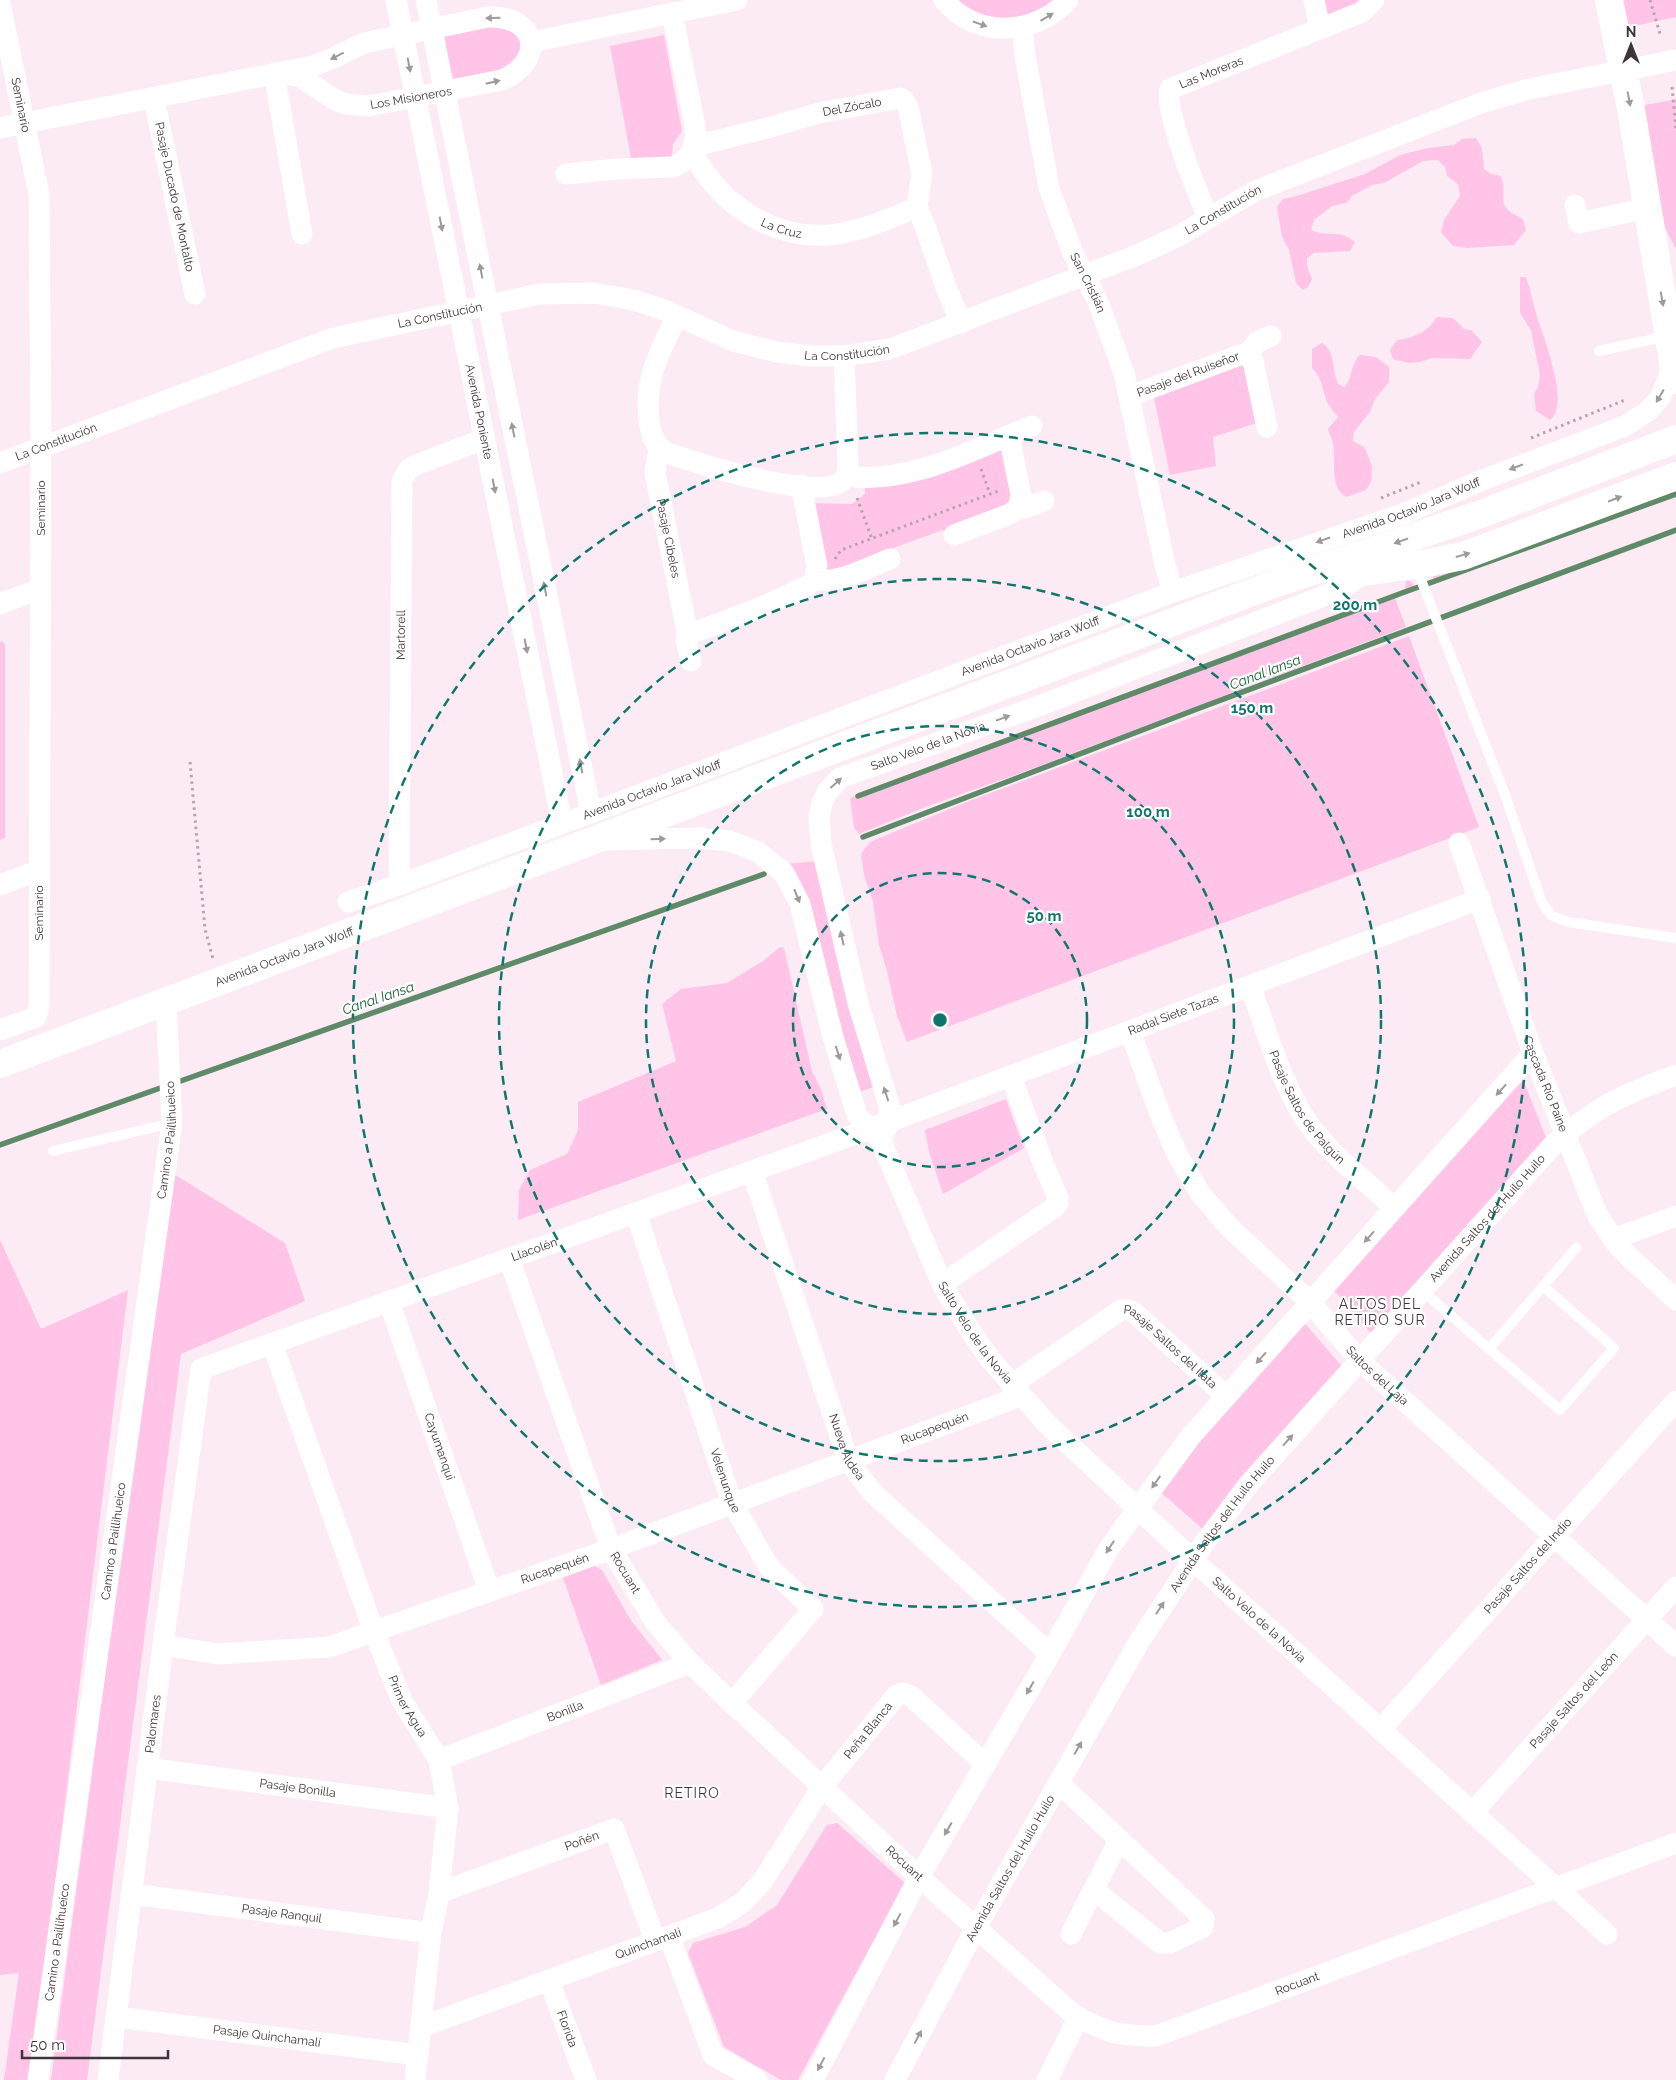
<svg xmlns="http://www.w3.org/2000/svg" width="1676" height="2080" font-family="Raleway,sans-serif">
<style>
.green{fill:#ffc4e7}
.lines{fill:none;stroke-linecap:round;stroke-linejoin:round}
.stream{stroke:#5e8a68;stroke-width:5.5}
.path{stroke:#b4a6ae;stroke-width:3;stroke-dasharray:2.5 4;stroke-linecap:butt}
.lane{stroke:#fff;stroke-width:10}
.street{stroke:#fff;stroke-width:21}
.primary{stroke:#fff;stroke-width:28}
.oneway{fill:#9e9a9c}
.ring{fill:none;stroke:#0f766e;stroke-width:2.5;stroke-dasharray:9 6}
.labels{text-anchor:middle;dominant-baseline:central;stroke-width:4.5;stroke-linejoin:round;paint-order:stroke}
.street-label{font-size:12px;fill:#3e353a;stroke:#fff}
.water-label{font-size:14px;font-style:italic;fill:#196334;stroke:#fff}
.neighbourhood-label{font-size:14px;letter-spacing:1px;fill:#45343e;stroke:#fff}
.centre{fill:#0f766e;stroke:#fff;stroke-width:2.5}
.ring-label{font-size:15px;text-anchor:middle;font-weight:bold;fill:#0f766e;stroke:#fff;stroke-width:4.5;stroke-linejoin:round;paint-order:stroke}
</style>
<rect width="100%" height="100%" fill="#fceaf5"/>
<g class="green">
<path d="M951,0H1061L1052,8L998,23Z"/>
<path d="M1320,0H1370L1325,22Z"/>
<path d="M1619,0H1676V17L1625,28Z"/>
<path d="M485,22L519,28L522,63L452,87L441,31Z"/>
<path d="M664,35L682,131L673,144L672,158L632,163L610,46Z"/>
<path d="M1676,99V249L1658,214L1641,106Z"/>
<path d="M1476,138L1482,148L1484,169L1491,174L1501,176C1509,201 1492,204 1523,219L1526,230L1514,245L1467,248L1453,246L1441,232L1444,220L1460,196L1458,184L1447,176L1445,167L1438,160L1423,161L1384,183L1372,185L1363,190L1352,196L1346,203L1332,206L1314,220L1311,230C1327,238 1339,228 1355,242L1350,251L1314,253L1307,258V266L1312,279L1308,287L1303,290L1296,283L1289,250L1282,237L1277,207L1283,199L1300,195L1365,174L1400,155L1428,148L1454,145L1462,139Z"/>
<path d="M1520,277H1526C1530,288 1532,299 1535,310C1541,332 1572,404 1550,420L1536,411L1534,394L1538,387L1540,375L1531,330L1520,313Z"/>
<path d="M1437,317L1453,318L1464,329L1471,330L1482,342L1470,359L1432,358L1420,362L1409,363L1393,359L1390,350L1397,340C1414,338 1428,332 1437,317Z"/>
<path d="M1322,343C1336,351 1332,371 1338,384L1345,387C1353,376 1350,365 1360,355L1376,357L1389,367V382L1375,399L1370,412L1354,432L1353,441L1364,447L1369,458L1372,467L1371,482L1366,490L1346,497C1329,487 1336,461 1333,444C1332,439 1329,434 1328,429L1338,417C1335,413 1331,409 1328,404C1322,391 1323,378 1312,368V349Z"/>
<path d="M1244,361L1260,422L1213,437L1216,466L1170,475L1153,393Z"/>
<path d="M1004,440L1015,500L946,536L943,530L893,548L895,554L825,578L808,503L852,504L865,494V480Z"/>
<path d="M1676,491V496L1434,584L1433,576L1462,570L1494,559Z"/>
<path d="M1406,581H1411L1416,590L1395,598L1406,627L1018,774L928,806L859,834L854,828L850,798L1336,617L1405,589Z"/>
<path d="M1409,636L1479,827L907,1042L897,1016L887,971L879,945L873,901L864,875L861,854L870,842L969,801Z"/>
<path d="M2,641L5,644V838L0,840V642Z"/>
<path d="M820,861L874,1087L859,1092L821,983L772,865Z"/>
<path d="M780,947L784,948L812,1071L821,1089L827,1109L518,1220L519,1190L530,1170L567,1154L578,1130V1102L676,1061L662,1004L681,989L727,983L763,961Z"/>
<path d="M1522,1077L1549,1145L1374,1337L1332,1288Z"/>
<path d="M1006,1099L1024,1148L943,1194L929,1152L925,1130Z"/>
<path d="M172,1173L285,1243L305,1301L181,1354L87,2080H51Z"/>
<path d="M0,1240L41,1329L128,1290L31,2080H4L19,1973L0,1975Z"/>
<path d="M1301,1319L1345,1370L1207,1533L1157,1489Z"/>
<path d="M594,1566L602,1570L630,1619L662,1660L601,1685L563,1578Z"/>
<path d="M837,1823L905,1883L798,2080H781L724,2047L688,1953L693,1943L745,1927L777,1905L827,1825Z"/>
</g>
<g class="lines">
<g class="stream">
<path d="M858,796L1402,593L1676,494"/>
<path d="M863,837L1197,709L1676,530"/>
<path d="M175,1083L764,874"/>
<path d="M0,1145L166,1086"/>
</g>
<g class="path">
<path d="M1650,0L1661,37"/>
<path d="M1672,87L1676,129"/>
<path d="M1531,438L1625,400"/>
<path d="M981,469L990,494"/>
<path d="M857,498L872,539"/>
<path d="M1381,498L1421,482"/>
<path d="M835,559L841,550L1001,490"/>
<path d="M190,762L205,929L213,959"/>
</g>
<g class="lane">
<path d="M1599,351L1658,338L1667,333"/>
<path d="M1416,567L1505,795L1542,903L1552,916L1568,922L1676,938"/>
<path d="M53,1151L172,1123"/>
<path d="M1422,1290L1489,1349L1576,1248"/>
<path d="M1489,1349L1560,1410L1614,1348L1543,1286"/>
</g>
<g class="street">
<path id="s1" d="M396,0L562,823"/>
<path d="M426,0L591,813"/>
<path d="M944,0C976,39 1036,36 1068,0"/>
<path d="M1314,0L1320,29"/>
<path id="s2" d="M0,3L39,195L41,447L39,1006L36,1017L0,1030"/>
<path id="s3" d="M1022,27L1025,55L1049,188L1072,251L1098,302L1124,373L1165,565L1173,592"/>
<path d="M531,42L737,0"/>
<path d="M274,73L302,234"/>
<path id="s4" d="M154,99L195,294"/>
<path d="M0,128L313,66L331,59L364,43L488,17C537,15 547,60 502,80L369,106L346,104L337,101L299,76L274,73"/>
<path id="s5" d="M695,146L771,127L819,113L900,98L904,100L908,107L922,174L917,207"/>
<path id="s6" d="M692,152C719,203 770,239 829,235C860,232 889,219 917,207"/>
<path d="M566,174L616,169L672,167C691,162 697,144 695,126L672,13"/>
<path d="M1575,205L1579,223L1647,208"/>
<path d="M917,207L925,226L946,287L961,323"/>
<path id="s7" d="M1208,218C1199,196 1163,109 1170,89L1362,12L1374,0"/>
<path d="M677,316C659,352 642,384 650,426C652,436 655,446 665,452C696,463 814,501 841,482C847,477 848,471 848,465L844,356"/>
<path d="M1247,355L1257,342L1271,336"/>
<path id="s8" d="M1130,396L1240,355H1247L1253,361L1267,427"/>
<path id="s9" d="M659,448L655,473L686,626L692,632L698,631L762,607L807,586L814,580L817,566L801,485"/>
<path id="s10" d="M0,463L333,338L540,294L594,293L634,300L667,311L733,341L777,352L811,356H844L890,349L1140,254L1180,235L1255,191L1481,103L1525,90L1676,60"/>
<path d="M846,476C911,485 973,449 1032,426"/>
<path d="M1018,508H1025L1044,501"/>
<path d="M954,535L1010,514L1018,508L1021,495L1009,436"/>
<path d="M814,580C838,584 867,568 890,559"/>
<path d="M0,604L40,589"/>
<path d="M687,629L686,640L691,661"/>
<path id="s11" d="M607,840L699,838L730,841L758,852L784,873L800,904L833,1037L857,1115L881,1141L942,1284L971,1332L990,1359L1047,1424L1193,1560L1607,1934"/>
<path id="s12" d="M1459,843L1533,1053L1597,1214L1613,1239L1622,1250L1676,1300"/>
<path d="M0,885L39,870"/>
<path id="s13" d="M399,885L402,481L408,470L416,465L484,439"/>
<path id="s14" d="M348,902L399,885L591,813L1173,592L1403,514L1485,479L1625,426L1648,411L1660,398L1669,377L1671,360"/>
<path id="s15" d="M1250,986C1267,1031 1280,1082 1308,1123C1331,1156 1366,1180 1394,1208"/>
<path id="s16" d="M1130,1031L1160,1114L1177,1154L1200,1193L1229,1227L1310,1302L1359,1360L1676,1646"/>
<path id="s17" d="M884,1134L889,1122V1105L858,1003L821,844L819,816L822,803L827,792L840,778L1044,704L1342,589L1365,573"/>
<path id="s18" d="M752,1171L848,1460L871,1491L1050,1654"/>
<path id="s19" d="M636,1213L732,1503L769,1567L813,1609L732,1703"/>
<path d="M1613,1239L1676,1216"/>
<path id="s20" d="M509,1258L611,1549L655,1622L690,1663L732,1703L919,1877L1074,2015C1107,2033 1118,2036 1156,2036L1676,1843"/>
<path d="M942,1284L1055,1207L1058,1203V1198L1042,1160L1011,1076"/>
<path id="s21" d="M389,1301L489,1590"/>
<path id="s22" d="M272,1343L374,1632L402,1701L439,1760L448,1808L439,1893L431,1933L415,2080"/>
<path id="s23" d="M1011,1385L1121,1310C1128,1309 1132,1310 1137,1315L1226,1396"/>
<path id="s24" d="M163,1645L218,1654L329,1647L611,1549L1021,1396"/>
<path id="s25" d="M1380,1730L1676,1401"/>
<path id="s26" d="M439,1760L690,1663"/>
<path id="s27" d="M147,1768L448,1808"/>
<path d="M1059,1783L1204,1919L1203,1927L1170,1943H1160L1094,1890"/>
<path id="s28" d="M1472,1813L1676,1587"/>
<path id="s29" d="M439,1893L614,1829L655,1940"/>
<path id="s30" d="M132,1894L431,1933"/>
<path d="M1071,1934L1119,1840"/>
<path d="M669,1936L713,2055L757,2080"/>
<path id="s31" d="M549,1980L586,2080"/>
<path id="s32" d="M116,2017L418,2055"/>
<path id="s33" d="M421,2027L718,1918L742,1903L762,1882L822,1787L897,1695L903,1693L911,1696L985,1764"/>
<path id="s34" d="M38,2080L172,1123L166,1002"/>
<path id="s35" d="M108,2080L163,1645L201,1369L867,1130L1480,899"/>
<path d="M813,2080L919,1877L1050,1654L1108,1550L1125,1526L1191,1436L1533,1053"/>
<path id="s36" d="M895,2080L976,1928L1139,1642L1203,1545L1248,1485L1553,1145C1595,1107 1624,1094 1676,1075"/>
<path d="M1047,2080L1078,2018"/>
</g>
<g class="primary">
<path d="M1609,0L1631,109L1676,380"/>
<path d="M1336,576L1427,563L1463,556L1676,476"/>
<path id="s37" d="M0,1064L1271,585L1481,514L1676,439"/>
</g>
</g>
<defs><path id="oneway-solid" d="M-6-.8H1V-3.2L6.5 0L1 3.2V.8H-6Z" transform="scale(1.25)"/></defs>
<g class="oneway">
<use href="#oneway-solid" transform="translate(1047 17) rotate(-31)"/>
<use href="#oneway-solid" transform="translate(493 18) rotate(179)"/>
<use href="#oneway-solid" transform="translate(980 24) rotate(19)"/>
<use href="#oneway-solid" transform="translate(337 56) rotate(153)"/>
<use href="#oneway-solid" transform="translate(409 65) rotate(79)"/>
<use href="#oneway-solid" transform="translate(493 82) rotate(-13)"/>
<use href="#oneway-solid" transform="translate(1629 99) rotate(79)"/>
<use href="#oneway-solid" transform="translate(441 224) rotate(79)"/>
<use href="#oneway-solid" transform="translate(481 271) rotate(-101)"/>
<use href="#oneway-solid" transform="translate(1662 299) rotate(80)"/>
<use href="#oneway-solid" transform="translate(1660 396) rotate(121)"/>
<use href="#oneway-solid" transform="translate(513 430) rotate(-101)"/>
<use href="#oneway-solid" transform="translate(1516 467) rotate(159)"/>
<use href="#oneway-solid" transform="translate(494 486) rotate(79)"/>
<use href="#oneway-solid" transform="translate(1615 499) rotate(-21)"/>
<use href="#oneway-solid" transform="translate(1323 540) rotate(161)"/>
<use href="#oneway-solid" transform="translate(1401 541) rotate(161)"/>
<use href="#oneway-solid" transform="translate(1463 555) rotate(-16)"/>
<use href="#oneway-solid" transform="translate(545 589) rotate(-101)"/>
<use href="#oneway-solid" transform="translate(526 646) rotate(79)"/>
<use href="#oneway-solid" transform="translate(1003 718) rotate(-20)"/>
<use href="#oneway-solid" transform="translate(581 766) rotate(-101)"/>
<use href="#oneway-solid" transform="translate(836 783) rotate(-42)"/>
<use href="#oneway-solid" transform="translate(658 839) rotate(-1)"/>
<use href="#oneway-solid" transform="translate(797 896) rotate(68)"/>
<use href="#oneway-solid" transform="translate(842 938) rotate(-103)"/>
<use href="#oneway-solid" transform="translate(838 1053) rotate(72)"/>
<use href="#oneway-solid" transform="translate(1501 1090) rotate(132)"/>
<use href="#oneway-solid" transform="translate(886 1094) rotate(-108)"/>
<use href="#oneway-solid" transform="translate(1369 1237) rotate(132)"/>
<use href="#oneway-solid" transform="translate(1261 1358) rotate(132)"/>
<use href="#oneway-solid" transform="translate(1288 1440) rotate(-48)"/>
<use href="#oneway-solid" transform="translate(1156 1482) rotate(125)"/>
<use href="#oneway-solid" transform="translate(1110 1547) rotate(123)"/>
<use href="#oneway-solid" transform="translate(1160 1608) rotate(-57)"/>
<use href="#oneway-solid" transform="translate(1030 1688) rotate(120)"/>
<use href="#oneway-solid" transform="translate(1078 1748) rotate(-60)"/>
<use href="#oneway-solid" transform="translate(948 1829) rotate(120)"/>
<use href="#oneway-solid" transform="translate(897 1920) rotate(118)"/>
<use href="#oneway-solid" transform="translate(918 2037) rotate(-62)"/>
<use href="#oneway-solid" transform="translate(821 2064) rotate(118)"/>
</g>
<g class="ring">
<circle cx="940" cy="1020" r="147"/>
<circle cx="940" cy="1020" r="294"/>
<circle cx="940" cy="1020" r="441"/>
<circle cx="940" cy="1020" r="587"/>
</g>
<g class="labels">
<g class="street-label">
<text stroke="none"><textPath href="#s7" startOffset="180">Las Moreras</textPath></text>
<text transform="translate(411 98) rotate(-10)">Los Misioneros</text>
<text stroke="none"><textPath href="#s2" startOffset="104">Seminario</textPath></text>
<text stroke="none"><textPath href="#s5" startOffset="162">Del Zócalo</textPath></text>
<text stroke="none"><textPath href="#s4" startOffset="100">Pasaje Ducado de Montalto</textPath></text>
<text stroke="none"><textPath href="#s10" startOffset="1290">La Constitución</textPath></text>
<text stroke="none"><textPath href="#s6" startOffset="121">La Cruz</textPath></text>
<text stroke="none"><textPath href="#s3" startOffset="266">San Cristián</textPath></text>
<text stroke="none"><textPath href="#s10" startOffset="465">La Constitución</textPath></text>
<text stroke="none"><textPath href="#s10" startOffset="885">La Constitución</textPath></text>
<text stroke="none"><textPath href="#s8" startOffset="62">Pasaje del Ruiseñor</textPath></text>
<text stroke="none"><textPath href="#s1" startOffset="420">Avenida Poniente</textPath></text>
<text stroke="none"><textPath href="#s10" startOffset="60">La Constitución</textPath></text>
<text stroke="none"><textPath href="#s14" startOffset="1134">Avenida Octavio Jara Wolff</textPath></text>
<text transform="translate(41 508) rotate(-90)">Seminario</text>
<text stroke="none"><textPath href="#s9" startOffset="92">Pasaje Cibeles</textPath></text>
<text stroke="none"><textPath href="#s13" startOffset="250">Martorell</textPath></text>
<text stroke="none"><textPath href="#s14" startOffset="729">Avenida Octavio Jara Wolff</textPath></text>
<text stroke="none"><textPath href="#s17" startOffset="466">Salto Velo de la Novia</textPath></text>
<text stroke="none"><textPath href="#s14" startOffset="324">Avenida Octavio Jara Wolff</textPath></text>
<text transform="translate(39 913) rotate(-90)">Seminario</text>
<text stroke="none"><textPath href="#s37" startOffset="304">Avenida Octavio Jara Wolff</textPath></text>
<text stroke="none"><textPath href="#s35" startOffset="1752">Radal Siete Tazas</textPath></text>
<text stroke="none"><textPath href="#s12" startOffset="256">Cascada Río Paine</textPath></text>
<text stroke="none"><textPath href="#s15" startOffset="135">Pasaje Saltos de Palgún</textPath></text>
<text stroke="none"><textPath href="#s34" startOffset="949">Camino a Paillihueico</textPath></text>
<text stroke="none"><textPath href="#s36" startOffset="1051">Avenida Saltos del Huilo Huilo</textPath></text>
<text stroke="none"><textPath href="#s35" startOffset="1071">Llacolén</textPath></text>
<text stroke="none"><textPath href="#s11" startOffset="690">Salto Velo de la Novia</textPath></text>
<text stroke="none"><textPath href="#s23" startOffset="196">Pasaje Saltos del Itata</textPath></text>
<text stroke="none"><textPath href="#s16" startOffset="432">Saltos del Laja</textPath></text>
<text stroke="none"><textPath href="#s24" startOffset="811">Rucapequén</textPath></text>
<text stroke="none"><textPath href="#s21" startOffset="154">Cayumanqui</textPath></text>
<text stroke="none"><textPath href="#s18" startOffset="292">Nueva Aldea</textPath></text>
<text stroke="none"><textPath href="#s19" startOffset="282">Velenunque</textPath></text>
<text stroke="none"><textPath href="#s36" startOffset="646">Avenida Saltos del Huilo Huilo</textPath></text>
<text stroke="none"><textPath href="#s34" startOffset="544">Camino a Paillihueico</textPath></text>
<text stroke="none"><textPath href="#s25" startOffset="221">Pasaje Saltos del Indio</textPath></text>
<text stroke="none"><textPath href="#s24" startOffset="406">Rucapequén</textPath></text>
<text stroke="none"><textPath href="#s20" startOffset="336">Rocuant</textPath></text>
<text stroke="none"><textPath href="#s11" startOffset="1095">Salto Velo de la Novia</textPath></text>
<text stroke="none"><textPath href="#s28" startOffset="152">Pasaje Saltos del León</textPath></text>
<text stroke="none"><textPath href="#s22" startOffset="388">Primer Agua</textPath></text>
<text stroke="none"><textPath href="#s26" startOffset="135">Bonilla</textPath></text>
<text stroke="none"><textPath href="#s35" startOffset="359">Palomares</textPath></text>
<text stroke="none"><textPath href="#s33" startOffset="559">Peña Blanca</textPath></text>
<text stroke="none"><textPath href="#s27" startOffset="152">Pasaje Bonilla</textPath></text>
<text stroke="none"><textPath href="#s29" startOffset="152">Poñén</textPath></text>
<text stroke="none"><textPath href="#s20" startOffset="741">Rocuant</textPath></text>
<text stroke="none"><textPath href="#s36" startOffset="241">Avenida Saltos del Huilo Huilo</textPath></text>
<text stroke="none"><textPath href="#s30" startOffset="151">Pasaje Ranquil</textPath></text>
<text stroke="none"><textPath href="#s34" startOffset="139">Camino a Paillihueico</textPath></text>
<text stroke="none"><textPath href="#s33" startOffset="242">Quinchamali</textPath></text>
<text stroke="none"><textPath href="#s20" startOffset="1205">Rocuant</textPath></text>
<text stroke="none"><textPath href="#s31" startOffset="52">Florida</textPath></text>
<text stroke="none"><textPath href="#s32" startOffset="152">Pasaje Quinchamalí</textPath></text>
</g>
<g class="water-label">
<text transform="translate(1265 672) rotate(-21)">Canal Iansa</text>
<text transform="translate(378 998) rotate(-19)">Canal Iansa</text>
</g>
<g class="neighbourhood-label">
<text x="1380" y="1304">ALTOS DEL<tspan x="1380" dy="16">RETIRO SUR</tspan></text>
<text x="692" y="1793">RETIRO</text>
</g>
</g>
<circle cx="940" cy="1020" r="8" class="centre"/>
<g class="ring-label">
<text x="1355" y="610">200 m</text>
<text x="1252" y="713">150 m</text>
<text x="1148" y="817">100 m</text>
<text x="1044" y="921">50 m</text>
</g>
<g transform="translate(1631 45)" stroke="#ffffff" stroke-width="4" paint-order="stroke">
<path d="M0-4L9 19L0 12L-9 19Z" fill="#3e353a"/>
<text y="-8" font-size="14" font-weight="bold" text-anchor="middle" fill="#3e353a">N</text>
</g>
<path d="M22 2050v8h146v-8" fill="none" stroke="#3e353a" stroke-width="2.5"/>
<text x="30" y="2050" font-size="15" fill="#3e353a" stroke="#ffffff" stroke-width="4" paint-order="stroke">50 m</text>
</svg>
